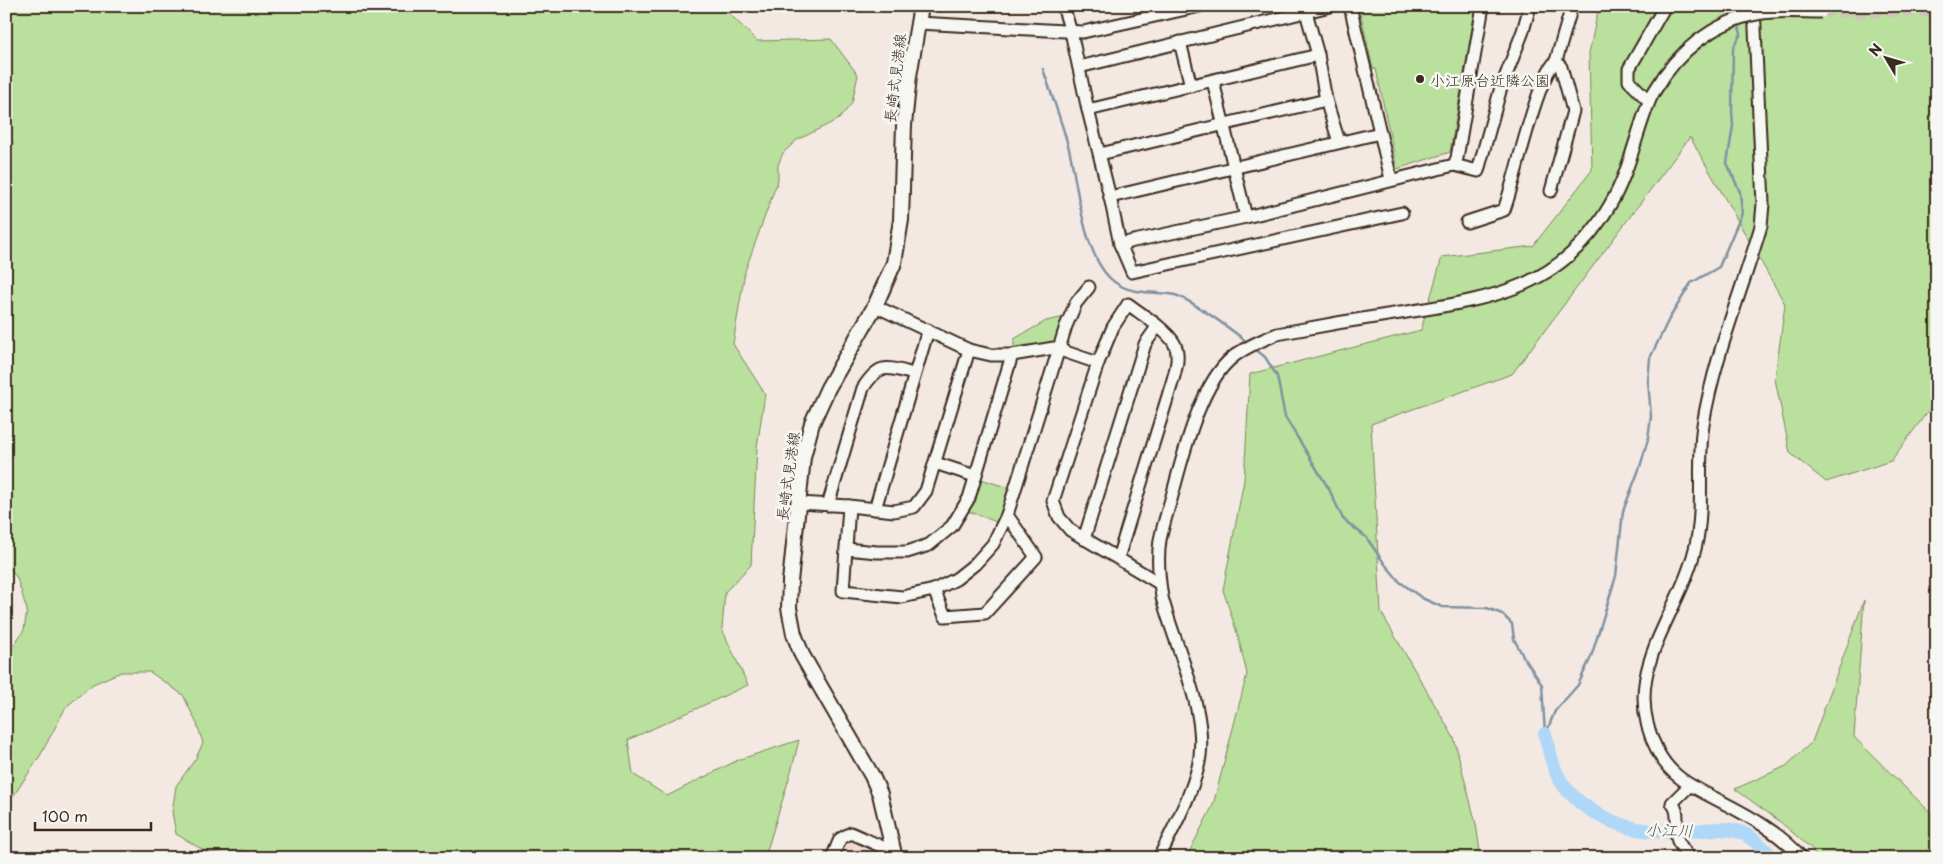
<svg xmlns="http://www.w3.org/2000/svg" width="1943" height="864" font-family="'Playpen Sans','Klee One',sans-serif">
<style>
.built{fill:#f2d9cf}
.green{fill:#b9e09c;stroke:#7a855d}
.lines{fill:none;stroke-linecap:round;stroke-linejoin:round}
.stream{stroke:#8092a1;stroke-width:2.5}
.river{stroke:#aed7f8;stroke-width:14}
.minor-tunnel{stroke:#cfc3bb;stroke-width:11;stroke-dasharray:11 5.5;stroke-linecap:butt}
.minor-casing{stroke:#3b2a1e;stroke-width:15}
.major-casing{stroke:#3b2a1e;stroke-width:18}
.minor{stroke:#f6f6f2;stroke-width:11}
.major{stroke:#f6f6f2;stroke-width:14}
.minor-bridge-casing{stroke:#3b2a1e;stroke-width:15;stroke-linecap:butt}
.minor-bridge{stroke:#f6f6f2;stroke-width:11}
.poi-dot{fill:#3b2a1e;stroke:#f6f6f2;stroke-width:2}
.labels{text-anchor:middle;dominant-baseline:central;stroke-width:5;stroke-linejoin:round;paint-order:stroke}
.street-label{font-size:15px;fill:#3b2a1e;stroke:#f6f6f2}
.poi-label{font-size:15px;fill:#3b2a1e;stroke:#f6f6f2;text-anchor:start}
.water-label{font-size:16px;font-style:italic;fill:#585554;stroke:#f6f6f2}
</style>
<rect width="100%" height="100%" fill="#f4e9e2"/>
<filter id="ink" filterUnits="userSpaceOnUse"><feTurbulence type="fractalNoise" baseFrequency=".02" numOctaves="2"/><feDisplacementMap in="SourceGraphic" scale="10" xChannelSelector="R" yChannelSelector="G"/><feConvolveMatrix kernelMatrix="1 2 1 2 8 2 1 2 1" color-interpolation-filters="sRGB"/></filter>
<g filter="url(#ink)">
<path class="built" d="M851,839L878,858H837L843,843Z"/>
<g class="green">
<path d="M6,6H722L757,41L831,39L858,75L852,103L839,119L797,140L783,153L778,165V180L745,271L733,344L765,394L757,447L751,565L725,592L722,629L748,685L628,740L633,774L667,796L738,760L799,740C790,780 776,818 765,858H258L243,850L208,853L176,834L172,812L176,786L196,758L203,743L197,724L183,695L150,672H121L93,684L66,707L40,756L6,807V656L24,630L27,610L17,578L6,564Z"/>
<path d="M1359,6H1476L1450,152L1397,169L1376,69H1373Z"/>
<path d="M1599,6H1937V399L1891,461L1826,482L1790,453L1775,379L1785,304L1690,137L1512,374L1371,424L1381,612L1454,738L1476,824L1481,858H1186L1213,805L1247,674L1238,636L1223,590L1244,480L1250,374L1421,330L1442,257L1533,246L1592,170L1589,53Z"/>
<path d="M1065,317L1055,344L1014,350V339L1046,321Z"/>
<path d="M978,478L1012,489L999,523L968,511Z"/>
<path d="M1864,600L1854,737L1937,819V858H1816L1813,850L1779,821L1735,789L1786,766L1812,742Z"/>
</g>
<g class="lines">
<g class="stream">
<path d="M1734,6L1737,17"/>
<path d="M1043,69C1052,96 1062,122 1069,149C1078,185 1083,265 1119,285C1136,295 1157,291 1175,295C1190,299 1235,332 1248,343"/>
<path d="M6,210L12,141"/>
<path d="M1254,348L1265,357L1277,376L1285,417L1329,489L1343,519L1366,537L1384,563L1400,582L1422,598L1442,607L1487,608L1502,614L1512,624L1514,639L1523,656L1542,685L1545,734"/>
<path d="M1546,733L1555,711L1578,685L1591,657L1616,576L1623,511L1640,467L1648,439L1651,416L1648,381L1650,358L1669,319L1691,283L1719,267L1742,213L1740,192L1727,163L1733,126L1732,111L1733,48L1741,34L1738,22"/>
</g>
<path class="river" d="M1545,734C1549,748 1551,764 1559,778C1576,808 1618,829 1652,831C1663,832 1675,831 1687,831C1705,831 1722,826 1740,832C1752,836 1764,849 1773,858"/>
<path class="minor-tunnel" d="M1821,12L1937,11"/>
<defs>
<g id="minor">
<path d="M1063,6L1071,32L1088,110L1110,197L1120,244L1132,272L1402,213"/>
<path d="M1350,6L1391,179"/>
<path d="M1754,6L1763,204L1761,226C1742,291 1714,357 1703,425C1697,465 1705,509 1695,549C1677,621 1617,674 1658,752C1672,779 1697,789 1722,802C1751,817 1780,833 1802,858"/>
<path d="M1306,12L1318,55L1326,100L1339,142"/>
<path d="M918,23L1083,32L1200,6"/>
<path d="M1180,42L1191,86"/>
<path d="M1079,67L1330,6"/>
<path d="M1213,81L1246,217"/>
<path d="M1649,101L1629,81V69L1665,6"/>
<path d="M1088,110L1318,55"/>
<path d="M1100,154L1326,100"/>
<path d="M1454,165L1478,171L1500,91L1523,31L1530,6"/>
<path d="M1551,191L1573,111L1561,67L1556,61"/>
<path d="M1110,197L1380,133"/>
<path d="M1467,222L1504,210C1516,178 1536,79 1556,61L1572,6"/>
<path d="M1120,244L1246,217L1454,165L1457,158L1483,6"/>
<path d="M875,306L969,350L991,355H1012L1054,348L1098,363L1053,501L1059,517L1070,530L1159,583"/>
<path d="M1098,363L1113,327L1128,304C1141,314 1166,329 1174,343C1181,355 1175,373 1171,386L1118,558"/>
<path d="M935,463L975,476"/>
<path d="M799,503L849,506L894,511L914,507L926,491L969,350"/>
<path d="M828,505L863,388C880,362 886,367 914,374"/>
<path d="M849,506L843,591L902,597L934,590L956,579L975,564L993,544L1007,515L1066,326L1076,303L1089,287"/>
<path d="M875,509L928,330"/>
<path d="M1084,539L1145,344L1157,327"/>
<path d="M846,549L877,552H907L929,545L952,526L969,498L1012,355"/>
<path d="M934,590L945,616L985,613L1036,557L1007,515"/>
<path d="M1689,786L1672,803C1682,814 1673,828 1678,841C1681,847 1686,853 1689,858"/>
<path d="M832,858L840,839L851,833L894,852"/>
<path d="M1159,858C1173,828 1190,799 1198,767C1211,715 1175,648 1162,597C1159,579 1157,559 1160,540C1163,525 1168,510 1172,496C1183,456 1200,383 1233,357C1245,347 1262,340 1277,334C1318,326 1359,319 1400,313C1489,299 1561,290 1610,205C1629,173 1635,137 1649,102C1652,93 1659,85 1664,76"/>
</g>
<path id="major" d="M895,858L880,794L872,776L802,655L794,634L789,608L790,582L803,457L812,423L828,388L875,306L894,263L901,220L904,125L909,76L921,6"/>
</defs>
<use href="#minor" class="minor-casing"/>
<use href="#major" class="major-casing"/>
<use href="#minor" class="minor"/>
<use href="#major" class="major"/>
<defs>
<path id="minor-bridge" d="M1664,76C1690,40 1729,14 1774,12C1790,11 1806,12 1821,12"/>
</defs>
<use href="#minor-bridge" class="minor-bridge-casing"/>
<use href="#minor-bridge" class="minor-bridge"/>
</g>
</g>
<circle class="poi-dot" cx="1420" cy="79" r="5"/>
<g class="labels">
<g class="street-label">
<text transform="translate(894 78) rotate(-83)">長崎式見港線</text>
<text transform="translate(787 476) rotate(-82)">長崎式見港線</text>
</g>
<g class="poi-label">
<text x="1430" y="79">小江原台近隣公園</text>
</g>
<g class="water-label">
<text transform="translate(1669 829) rotate(1)">小江川</text>
</g>
</g>
<rect width="1943" height="864" fill="none" stroke="#f6f6f2" stroke-width="25"/>
<rect x="12" y="12" width="1918" height="839" fill="none" stroke="#3b2a1e" stroke-width="2" filter="url(#ink)"/>
<g transform="translate(1886 58) rotate(308)" stroke="#f6f6f2" stroke-width="4" paint-order="stroke">
<path d="M0-4L9 19L0 12L-9 19Z" fill="#3b2a1e"/>
<text y="-8" font-size="14" font-weight="bold" text-anchor="middle" fill="#3b2a1e">N</text>
</g>
<path d="M35 822v8h116v-8" fill="none" stroke="#3b2a1e" stroke-width="2.5"/>
<text x="42" y="822" font-size="15" fill="#3b2a1e" stroke="#f6f6f2" stroke-width="4" paint-order="stroke">100 m</text>
</svg>
